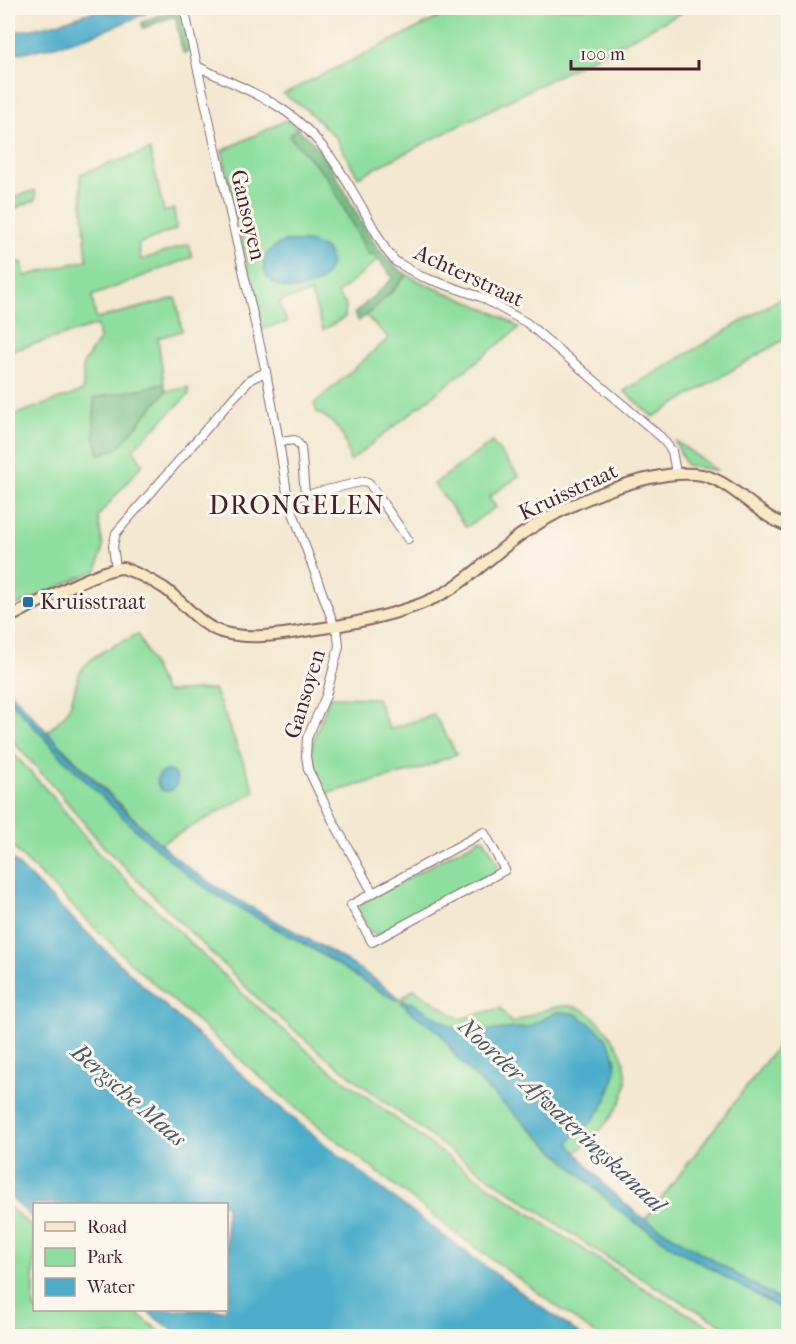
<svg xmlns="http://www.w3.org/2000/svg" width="796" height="1344" font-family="'IM FELL French Canon',serif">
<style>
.green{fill:#8edf9f;stroke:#6c7f65;stroke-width:1.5;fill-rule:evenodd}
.forest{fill:#72be86;stroke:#5e6e58;stroke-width:1.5}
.water{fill:#4badca;stroke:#4a667a;stroke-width:1.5}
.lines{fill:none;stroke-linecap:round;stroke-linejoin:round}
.street-casing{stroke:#856565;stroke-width:10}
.secondary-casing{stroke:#856565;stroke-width:14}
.street{stroke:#fff;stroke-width:8}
.secondary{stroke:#f7e9c3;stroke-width:10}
.poi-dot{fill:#1f6fb2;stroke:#fbf7ec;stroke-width:2}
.labels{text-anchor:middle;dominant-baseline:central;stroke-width:6;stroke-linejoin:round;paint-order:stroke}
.street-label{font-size:22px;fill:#4a1f2b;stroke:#fbf7ec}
.poi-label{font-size:22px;fill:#4a1f2b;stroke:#fbf7ec;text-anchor:start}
.water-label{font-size:24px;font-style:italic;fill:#4a586b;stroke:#fbf7ec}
.quarter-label{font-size:26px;letter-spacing:1.5px;fill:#4a1f2b;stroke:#fbf7ec}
</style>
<rect width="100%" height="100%" fill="#fbf7ec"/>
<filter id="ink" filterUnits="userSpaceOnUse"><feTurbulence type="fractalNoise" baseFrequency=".0167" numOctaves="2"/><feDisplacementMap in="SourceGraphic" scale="12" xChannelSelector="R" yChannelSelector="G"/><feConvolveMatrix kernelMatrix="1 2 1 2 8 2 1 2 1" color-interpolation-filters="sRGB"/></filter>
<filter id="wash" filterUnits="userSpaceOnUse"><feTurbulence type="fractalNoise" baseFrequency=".008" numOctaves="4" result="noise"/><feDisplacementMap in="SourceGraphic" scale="24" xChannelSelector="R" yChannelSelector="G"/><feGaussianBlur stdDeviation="1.35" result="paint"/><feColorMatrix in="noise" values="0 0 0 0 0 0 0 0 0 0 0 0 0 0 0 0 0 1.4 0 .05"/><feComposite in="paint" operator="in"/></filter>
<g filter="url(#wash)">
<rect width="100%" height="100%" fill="#f3e8d0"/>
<g class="green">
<path d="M458,8H691L358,177L336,138L305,108L283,94Z"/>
<path d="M286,120L297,128L289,136L328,178L368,254H374L379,259L337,294L346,305L345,317L323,330L311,293L286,299L279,303L287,322L261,329L222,151ZM285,242L313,244L320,282L298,289L267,277C260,259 273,254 285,242Z"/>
<path d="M150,150L164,212L174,209L176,229L138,244L141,260L189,244L192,257L92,296L96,319L176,298L182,331L158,338L164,384L94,399L118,448L166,391L188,388L189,394L133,449L143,464L98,516L103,547L97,570L8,609V417L83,391V364L99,340L97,325L8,352V200L35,190L36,200L15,208L11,213L16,263L22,262L25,276L87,260L80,174Z"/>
<path d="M407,275C441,294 491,306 519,328L350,461C345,436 340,424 317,412L314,404L389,338L365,315L392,292Z"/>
<path d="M788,294V337L653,417L624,391Z"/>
<path d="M675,441L677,442L718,471L686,465Z"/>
<path d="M492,442L519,476L489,497L496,507L466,527L434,484Z"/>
<path d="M138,634L165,692L214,689L255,792L160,844L47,732C54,725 64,718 69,708C74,697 75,684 80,673C89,654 120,643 138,634Z"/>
<path d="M329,697L377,698L389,729L434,715L457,754L420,769L324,794C300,743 316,744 329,697Z"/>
<path d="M8,698L61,756L138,832L189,876L215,894L313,949L385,994L399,1000L414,989L460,1019L500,1008L512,1023C529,1016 549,1006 568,1006C584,1006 597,1019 606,1030C649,1082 617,1116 576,1153L569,1143L571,1137L591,1123L605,1102L613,1084L616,1060L605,1037L576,1014L564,1012H557L528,1027L462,1033L411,1004L408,1008L440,1033L458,1059L478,1080L576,1171L635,1222L673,1247L788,1313V1336H742L649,1283L603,1255L442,1145L323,1055L257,998L103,846L57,790L8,736Z"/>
<path d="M8,748L54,798L97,852L247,998L325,1066L456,1163L570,1241L643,1288L726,1336H598L461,1237L299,1111L136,968L8,843Z"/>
<path d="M481,838L484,839L498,863L495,872L379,935L370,932L358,911V905Z"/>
<path d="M788,1032V1305L645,1220Z"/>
<path d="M8,1206L34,1229V1310H132L166,1336H8Z"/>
</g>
<g class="forest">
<path d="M180,8H182L192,51L183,53L175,16L143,28L142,22Z"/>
<path d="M297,128C346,165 356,244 407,275L376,307L359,321L354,314L393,278L374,254H368L328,178L289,136Z"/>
<path d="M164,384L166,391L118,448L99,455L94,435V398Z"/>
</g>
<g class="water">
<path d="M102,8H157C111,30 59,49 8,54V32C40,30 72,19 102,8Z"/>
<path d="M285,242C296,241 312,241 322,247C338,256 329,278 315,284C269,305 243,254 285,242Z"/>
<path d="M8,689C44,730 82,770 122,808C146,831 170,855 197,874C262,919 340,949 399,998L397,1000L386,995L313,949L215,894L189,876L138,832L61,756L8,698Z"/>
<circle cx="167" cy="781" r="10"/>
<path d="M8,855C87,935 169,1011 254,1085C358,1175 470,1256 582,1336H180L145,1310H226V1204H34V1219L8,1195Z"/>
<path d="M403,1000L410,1004L411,1002L462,1033L528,1027L557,1012H564L576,1014L596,1028L605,1037L613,1051L616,1070L606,1102L591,1123L576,1133L569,1143L574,1150L610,1191L641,1217L788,1305V1313L673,1247L617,1209L478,1080L458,1059L440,1033L407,1009L408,1008L401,1003Z"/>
</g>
</g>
<g filter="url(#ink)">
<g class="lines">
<defs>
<g id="street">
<path d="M184,8L266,372L279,442L288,499L338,636L339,646L333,670L326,696L307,738L306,756L308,769L333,821L373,893"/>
<path d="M197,66C224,80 254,91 279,107C331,140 356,199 386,250L395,261L420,276L481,297L527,323L661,437L672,451L676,473"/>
<path d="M279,442L295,440L301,447L305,494"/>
<path d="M288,499L365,481L369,483L408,539"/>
<path d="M116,568L113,546L116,533L234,397L251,379L266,372"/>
<path d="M484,832L505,870L372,942L351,905Z"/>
</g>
<path id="secondary" d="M8,618C32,606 100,568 123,568C137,573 151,580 164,588C184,602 200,627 225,633C253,640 283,634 311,630C352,624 410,613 446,592C475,575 497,550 525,532C567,504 644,470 695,474C729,476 756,516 788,526"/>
</defs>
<use href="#street" class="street-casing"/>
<use href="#secondary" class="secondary-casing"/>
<use href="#street" class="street"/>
<use href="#secondary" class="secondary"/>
</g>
</g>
<rect class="poi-dot" x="22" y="596" width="12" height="12" rx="3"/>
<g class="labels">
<g class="street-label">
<text transform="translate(248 215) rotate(77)">Gansoyen</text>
<text transform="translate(469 276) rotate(25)">Achterstraat</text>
<text transform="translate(568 492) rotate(-25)">Kruisstraat</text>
<text transform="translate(305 694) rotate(-73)">Gansoyen</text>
</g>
<g class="poi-label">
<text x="40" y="602">Kruisstraat</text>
</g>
<g class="water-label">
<text transform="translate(129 1095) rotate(41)">Bergsche Maas</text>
<text transform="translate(562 1115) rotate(43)">Noorder Afwateringskanaal</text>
</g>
<g class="quarter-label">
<text x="297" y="505">DRONGELEN</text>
</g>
</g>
<rect width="796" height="1344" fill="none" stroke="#fbf7ec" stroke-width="30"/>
<rect x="33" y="1203" width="195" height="108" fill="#fbf7ec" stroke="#b4a19f" stroke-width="1.5"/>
<rect x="45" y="1222" width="30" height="9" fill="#f7e9c3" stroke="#b4a19f" stroke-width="1.5"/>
<text x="87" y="1233" font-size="18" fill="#4a1f2b">Road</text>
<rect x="45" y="1248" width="30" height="18" fill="#8edf9f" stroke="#b4a19f" stroke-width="1.5"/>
<text x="87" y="1263" font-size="18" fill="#4a1f2b">Park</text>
<rect x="45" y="1278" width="30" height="18" fill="#4badca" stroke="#b4a19f" stroke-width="1.5"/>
<text x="87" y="1293" font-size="18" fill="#4a1f2b">Water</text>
<path d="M571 60v9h128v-9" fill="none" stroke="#4a1f2b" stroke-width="3"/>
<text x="580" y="60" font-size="18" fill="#4a1f2b" stroke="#fbf7ec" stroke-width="4.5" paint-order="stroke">100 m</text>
</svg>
